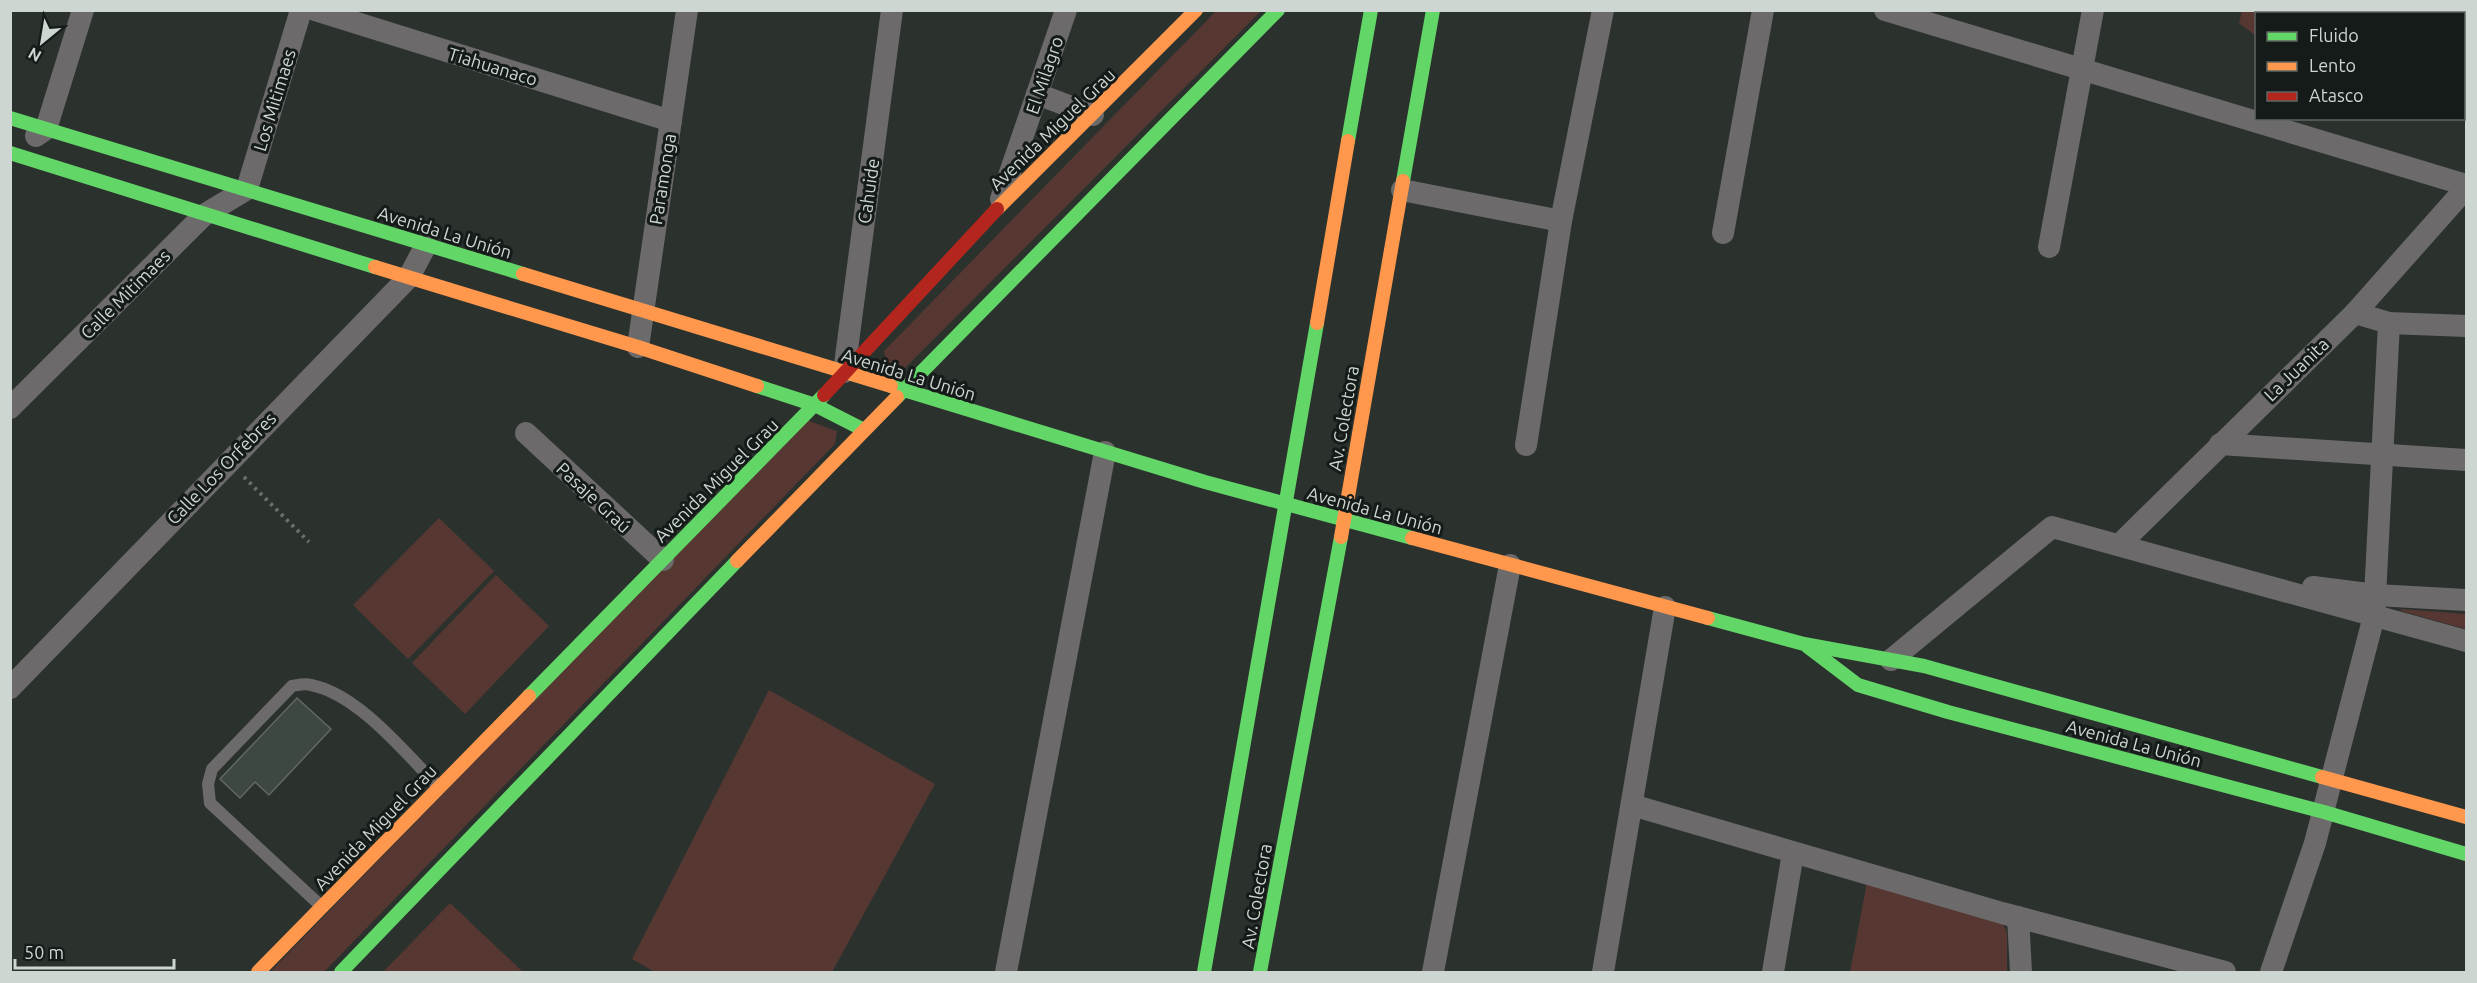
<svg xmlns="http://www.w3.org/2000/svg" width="2477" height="983" font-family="Ubuntu,sans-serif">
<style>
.green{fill:#563732}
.building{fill:#3e4843;stroke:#636865;stroke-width:1.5}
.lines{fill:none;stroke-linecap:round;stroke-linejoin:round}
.path{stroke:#6c6e6c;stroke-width:4;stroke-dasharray:3 4.5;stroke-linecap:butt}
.lane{stroke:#6c6a6a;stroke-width:12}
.street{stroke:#6c6a6a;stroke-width:22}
.fast{stroke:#63d668;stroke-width:14}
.slow{stroke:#ff974d;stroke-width:14}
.jam{stroke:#b3261e;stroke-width:14}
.labels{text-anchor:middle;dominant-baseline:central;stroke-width:6;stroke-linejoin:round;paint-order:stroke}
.street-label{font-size:18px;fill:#cdd6d1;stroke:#151b18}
</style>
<rect width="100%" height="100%" fill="#2b322e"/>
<g class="green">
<path d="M1216,11H1261L902,371L887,363L884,351Z"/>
<path d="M2242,11V10L2410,11L2408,14H2256V36L2239,23Z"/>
<path d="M806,420L837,431L835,444L324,972H270Z"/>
<path d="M439,518L494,571L408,659L353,605Z"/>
<path d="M496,575L549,626L465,714L412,663Z"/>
<path d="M2401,609L2466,614V629L2401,611Z"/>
<path d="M769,690L935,784L832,972H655L632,959Z"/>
<path d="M1867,882L2001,920L2007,933V972H1850Z"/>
<path d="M450,903L523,972H383Z"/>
</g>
<path class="building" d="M297,698L331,729L269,795L255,782L240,798L220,779Z"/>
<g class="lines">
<path class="path" d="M244,477L309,542"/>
<path class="lane" d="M321,906L210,803L208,784L212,769L292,686C298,685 305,683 311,685C358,694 405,753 438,786"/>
<g class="street">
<path d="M315,10L671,121"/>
<path d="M1885,10L2466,185"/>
<path d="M1037,94L1093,115"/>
<path d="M36,136L46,129L83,10"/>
<path d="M1402,190L1561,221"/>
<path d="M1001,199L1066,10"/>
<path d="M1723,233L1763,10"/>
<path d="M2049,247L2093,10"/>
<path d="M2355,313L2389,323L2466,326"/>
<path d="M638,347L687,10"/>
<path d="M844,372L892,10"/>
<path d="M10,408L204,215L247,189L301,10"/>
<path d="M526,433L663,560"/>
<path d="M2220,444L2466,460"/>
<path d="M1526,445L1561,221L1603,10"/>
<path d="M2119,545L2355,313L2466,188"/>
<path d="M2313,587L2376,595L2466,600"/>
<path d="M1891,660L2052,527L2466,641"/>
<path d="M10,688L409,277L426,245"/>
<path d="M1632,805L2002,913L2225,972"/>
<path d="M2018,917L2021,972"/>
<path d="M1006,972L1105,452"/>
<path d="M1433,972L1510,565"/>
<path d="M1603,972L1665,607"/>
<path d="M1773,972L1793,853"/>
<path d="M2271,972L2315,843L2374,616L2389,323"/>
</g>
<g class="fast">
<path d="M10,118L523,274"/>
<path d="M1348,141L1371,10"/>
<path d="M10,153L375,267"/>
<path d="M1403,181L1433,10"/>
<path d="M757,386L815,405L864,430"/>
<path d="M891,386L1205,482L1412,538"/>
<path d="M897,397L1278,10"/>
<path d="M1708,618L1804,644L1924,666L2322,777"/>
<path d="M1808,647L1858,685L1948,712L2324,812L2466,854"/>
<path d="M529,696L824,395"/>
<path d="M341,972L737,561"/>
<path d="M1204,972L1317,323"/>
<path d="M1260,972L1341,537"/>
</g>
<g class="slow">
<path d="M997,209L1196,10"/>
<path d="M375,267L638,347L757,386"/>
<path d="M523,274L891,386"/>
<path d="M1317,323L1348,141"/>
<path d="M1341,537L1403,181"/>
<path d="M1412,538L1708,618"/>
<path d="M737,561L897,397"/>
<path d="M2322,777L2466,817"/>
<path d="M258,972L529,696"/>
</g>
<path class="jam" d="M824,395L997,209"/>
</g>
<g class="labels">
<g class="street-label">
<text transform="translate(493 66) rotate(17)">Tiahuanaco</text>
<text transform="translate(1044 75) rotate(-71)">El Milagro</text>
<text transform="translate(274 100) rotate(-73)">Los Mitimaes</text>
<text transform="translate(1052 129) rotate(-44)">Avenida Miguel Grau</text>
<text transform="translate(662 179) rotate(-81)">Paramonga</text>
<text transform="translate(868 191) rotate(-82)">Cahuide</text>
<text transform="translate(445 232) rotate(17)">Avenida La Unión</text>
<text transform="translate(125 294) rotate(-45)">Calle Mitimaes</text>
<text transform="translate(2296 369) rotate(-44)">La Juanita</text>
<text transform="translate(909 374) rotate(17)">Avenida La Unión</text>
<text transform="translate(1343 418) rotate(-80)">Av. Colectora</text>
<text transform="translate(221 468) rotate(-46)">Calle Los Orfebres</text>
<text transform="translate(716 480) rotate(-45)">Avenida Miguel Grau</text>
<text transform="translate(594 497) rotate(43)">Pasaje Graú</text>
<text transform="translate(1375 510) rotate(15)">Avenida La Unión</text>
<text transform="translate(2134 743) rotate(15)">Avenida La Unión</text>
<text transform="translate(375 827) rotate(-46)">Avenida Miguel Grau</text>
<text transform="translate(1256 896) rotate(-80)">Av. Colectora</text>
</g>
</g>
<rect width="2477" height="983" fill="none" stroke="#cdd6d1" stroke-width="24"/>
<rect x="2255" y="12" width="210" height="108" fill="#151b18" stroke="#5f6662" stroke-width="1.5"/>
<rect x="2267" y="32" width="30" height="9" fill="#63d668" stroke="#5f6662" stroke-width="1.5"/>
<text x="2309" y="42" font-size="18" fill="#cdd6d1">Fluido</text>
<rect x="2267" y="62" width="30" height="9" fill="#ff974d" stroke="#5f6662" stroke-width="1.5"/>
<text x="2309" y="72" font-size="18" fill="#cdd6d1">Lento</text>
<rect x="2267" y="92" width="30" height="9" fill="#b3261e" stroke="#5f6662" stroke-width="1.5"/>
<text x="2309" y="102" font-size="18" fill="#cdd6d1">Atasco</text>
<g transform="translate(42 42) rotate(210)" stroke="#151b18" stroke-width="4.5" paint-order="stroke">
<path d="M0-4.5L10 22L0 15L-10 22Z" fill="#cdd6d1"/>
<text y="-9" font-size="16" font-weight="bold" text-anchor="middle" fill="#cdd6d1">N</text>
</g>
<path d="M15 959v9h159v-9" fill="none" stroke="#cdd6d1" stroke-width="3"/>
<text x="24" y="959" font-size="18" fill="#cdd6d1" stroke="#151b18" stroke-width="4.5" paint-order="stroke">50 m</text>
</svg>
